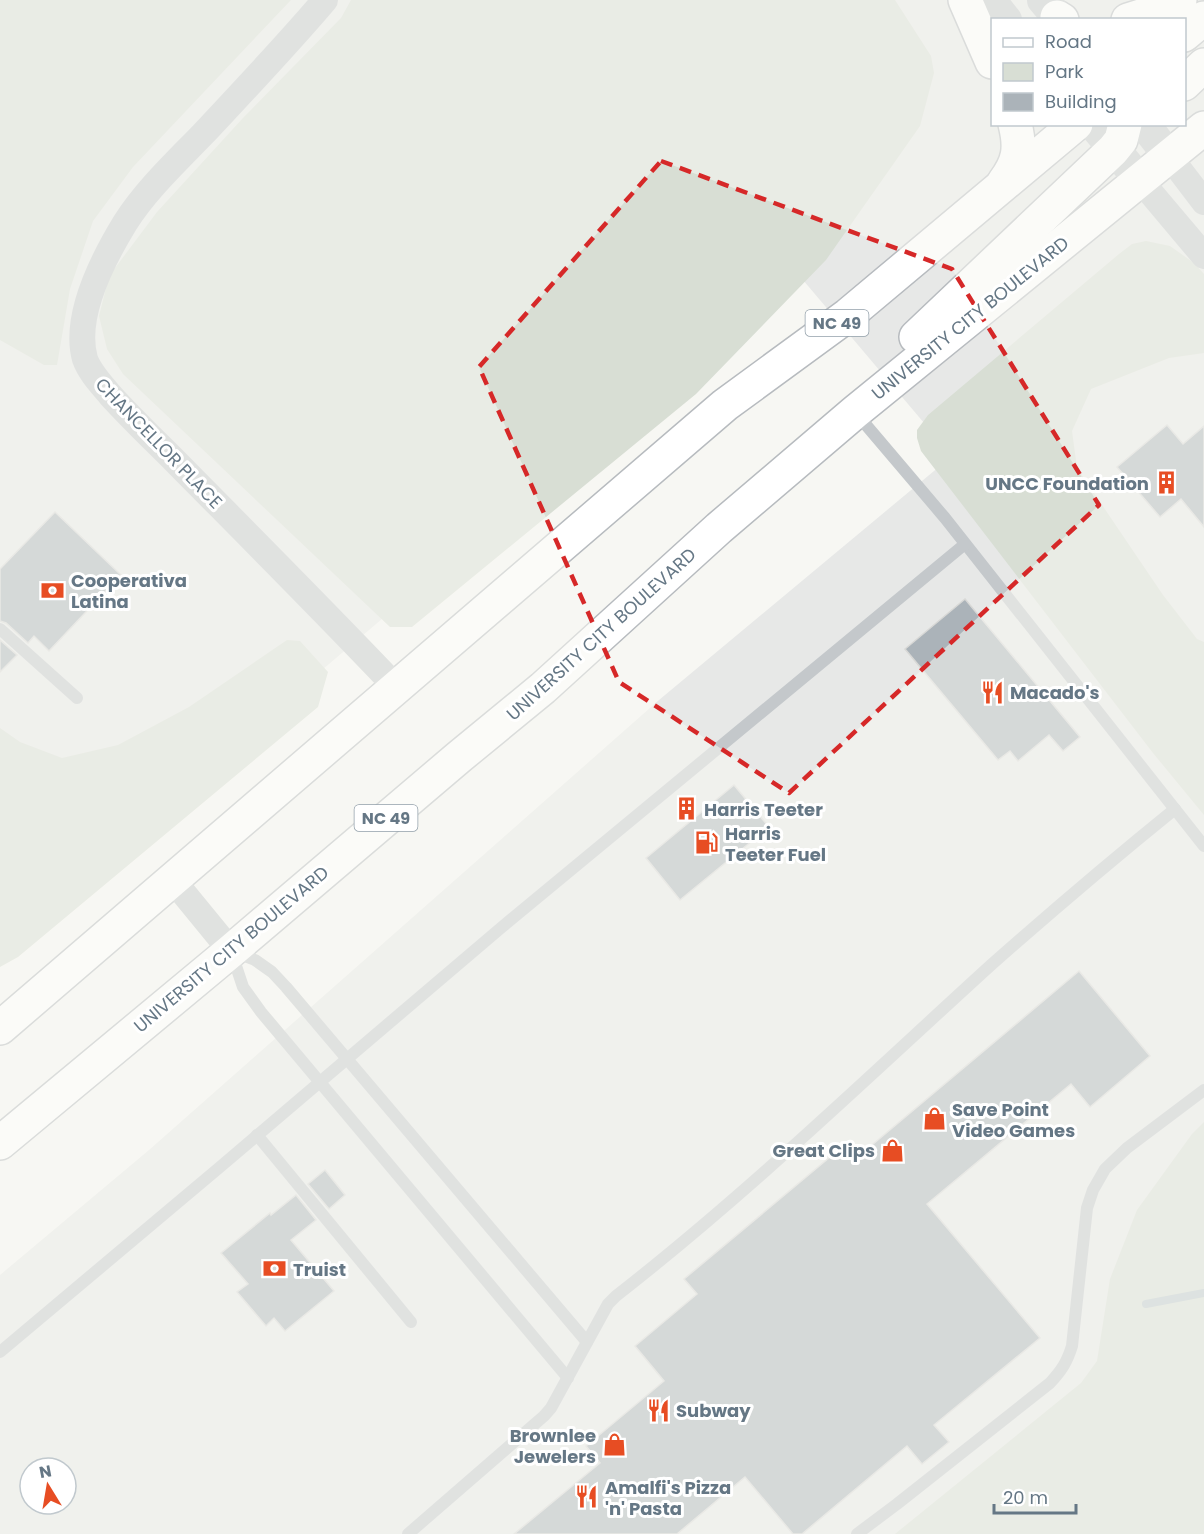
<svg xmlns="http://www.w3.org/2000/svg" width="1204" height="1534" font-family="Poppins,sans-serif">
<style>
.built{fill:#e7e8e7;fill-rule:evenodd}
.green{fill:#d8ded4}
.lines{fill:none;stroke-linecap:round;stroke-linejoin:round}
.stream{stroke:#bcc8cc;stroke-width:8}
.building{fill:#abb3b9;stroke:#d8d8d6;stroke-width:1.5}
.primary-casing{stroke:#b7bbbf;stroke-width:36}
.service{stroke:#c4c8cb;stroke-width:12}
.minor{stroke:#c4c8cb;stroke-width:26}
.tertiary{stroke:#c4c8cb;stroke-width:32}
.primary{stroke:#fff;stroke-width:33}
.marked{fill:none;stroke:#d62828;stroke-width:4.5;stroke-dasharray:12 8;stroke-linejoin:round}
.labels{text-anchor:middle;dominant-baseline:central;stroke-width:6;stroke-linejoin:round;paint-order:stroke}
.shield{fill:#fff;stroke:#93a0aa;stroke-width:1.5}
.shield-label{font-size:16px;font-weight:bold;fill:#657785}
.street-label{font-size:18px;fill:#657785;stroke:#fff}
.poi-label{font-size:18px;font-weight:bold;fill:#657785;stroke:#fff;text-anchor:start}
</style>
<rect width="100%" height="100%" fill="#f7f7f3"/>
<path class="built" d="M0,0H1204V1534H0V1275L149,1150L659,700L952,456L803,280L422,585L243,737L0,923ZM992,20H1184V124H992ZM30,1468H66V1504H30Z"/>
<g class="green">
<path d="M0,0H291L133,167L93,221L70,289L57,365H44L0,340Z"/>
<path d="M351,0H895L931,56L934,73L920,126L826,260L696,394L412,627H390L123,374L107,349L99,316L109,276L157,212L243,118L341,18Z"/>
<path d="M1146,241L1170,246L1194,263L1204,274V353L1169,358L1091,389L1072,431L1077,468L1163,595L1197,639L1204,642V815L1153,753L921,451L917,438V430L928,415L1119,254L1132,244Z"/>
<path d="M287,640L300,641L328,672L318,707L18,957L0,967V728L20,742L62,758L118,745L189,707Z"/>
<path d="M1204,1122V1534H895L1081,1383L1097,1361L1110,1279L1137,1210L1192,1134Z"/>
</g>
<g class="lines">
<path class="stream" d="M1146,1304L1204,1293"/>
</g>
<g class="building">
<path d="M1167,425L1183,444L1204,426V527L1181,499L1160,517L1117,467Z"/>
<path d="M55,512L121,575L49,651L34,636L28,643L6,623L0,621V569Z"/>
<path d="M965,599L1080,737L1063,751L1049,735L1018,761L1010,751L998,760L905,649Z"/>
<path d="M0,640L17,655L0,672Z"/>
<path d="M734,785L769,827L680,900L646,858Z"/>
<path d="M1079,971L1150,1056L1090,1107L1071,1084L927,1204L1040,1338L934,1425L949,1442L922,1464L907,1446L802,1534H793L745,1477L677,1534H514L600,1463L586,1446L664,1381L635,1346L697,1294L684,1279L842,1147L854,1160Z"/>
<path d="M325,1170L345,1195L329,1209L308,1184Z"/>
<path d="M296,1195L316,1220L291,1240L334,1291L285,1331L274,1318L266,1326L237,1292L248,1284L221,1253L270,1213L271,1215Z"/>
</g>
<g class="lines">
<defs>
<g id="primary">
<path d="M965,0L992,62"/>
<path d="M1057,17L1062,20"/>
<path d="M1128,20L1147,14L1180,0"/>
<path d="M1184,35L1204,18"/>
<path d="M1184,84L1204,65"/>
<path d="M1004,182C1019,162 1021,148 1015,124"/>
<path d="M916,337L1113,150L1121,140L1125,124"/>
<path d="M0,1028L725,405L848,315L1076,124"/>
<path d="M0,1143L231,951L459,757L543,688L719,528L855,412L1204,128"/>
</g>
</defs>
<use href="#primary" class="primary-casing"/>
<g class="service">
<path d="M855,412L945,518L1204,846"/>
<path d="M0,629L77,698"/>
<path d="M257,1135L411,1322"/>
<path d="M0,1352L220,1167L502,927L965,544"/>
<path d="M568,1378L261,1012L243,987L231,951L255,960L272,972L286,987L587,1342"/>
<path d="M408,1534L544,1416L551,1408L608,1304L616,1296C748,1193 868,1077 991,965C1051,912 1112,860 1175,809"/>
<path d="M857,1534L897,1504L1050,1383C1062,1370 1067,1362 1072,1346L1087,1208L1093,1190L1105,1169L1127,1148L1204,1090"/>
</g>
<g class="minor">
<path d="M325,0C286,46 244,90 203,134C176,162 146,190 125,223C103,259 73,316 85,359C90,373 102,385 111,396C131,418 153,439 175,461C249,536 324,611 397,688"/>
<path d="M1169,156L1204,202"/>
<path d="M1140,180L1204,256"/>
<path d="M172,879L231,951"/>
</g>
<g class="tertiary">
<path d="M990,0L1006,20"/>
<path d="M1043,0L1060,20"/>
<path d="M1093,124L1140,180"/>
<path d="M1144,124L1169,156"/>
</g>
<use href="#primary" class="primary"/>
</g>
<path d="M0 0H1204V1534H0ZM661,161L952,269L1099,505L789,793L619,682L479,367Z" fill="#f7f7f3" fill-opacity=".55" fill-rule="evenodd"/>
<path class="marked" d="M661,161L952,269L1099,505L789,793L619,682L479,367Z"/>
<defs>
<symbol id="building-bare" viewBox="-9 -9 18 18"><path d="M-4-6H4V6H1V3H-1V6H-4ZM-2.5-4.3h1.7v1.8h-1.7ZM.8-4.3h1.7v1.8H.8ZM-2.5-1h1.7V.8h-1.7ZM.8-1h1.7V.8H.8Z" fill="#e74d23" stroke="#fff" stroke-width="2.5" paint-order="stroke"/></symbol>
<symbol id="bank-bare" viewBox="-9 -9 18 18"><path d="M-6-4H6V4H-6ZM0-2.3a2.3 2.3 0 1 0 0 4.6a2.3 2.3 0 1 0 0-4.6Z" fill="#e74d23" stroke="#fff" stroke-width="2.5" paint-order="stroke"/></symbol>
<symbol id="restaurant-bare" viewBox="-9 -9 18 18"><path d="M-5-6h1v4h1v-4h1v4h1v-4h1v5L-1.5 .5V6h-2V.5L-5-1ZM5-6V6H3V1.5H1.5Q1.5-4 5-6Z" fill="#e74d23" stroke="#fff" stroke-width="2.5" paint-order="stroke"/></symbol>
<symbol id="fuel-bare" viewBox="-9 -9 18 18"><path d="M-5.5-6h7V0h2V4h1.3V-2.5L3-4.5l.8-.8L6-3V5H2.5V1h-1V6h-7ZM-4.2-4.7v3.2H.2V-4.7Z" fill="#e74d23" stroke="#fff" stroke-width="2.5" paint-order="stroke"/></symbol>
<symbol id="shop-bare" viewBox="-9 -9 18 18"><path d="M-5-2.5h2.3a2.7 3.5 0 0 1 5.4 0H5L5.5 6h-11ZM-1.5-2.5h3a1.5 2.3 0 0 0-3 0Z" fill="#e74d23" stroke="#fff" stroke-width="2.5" paint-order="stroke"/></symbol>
</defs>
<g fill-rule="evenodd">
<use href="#building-bare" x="1150" y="466" width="33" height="33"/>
<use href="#bank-bare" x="36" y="574" width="33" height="33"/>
<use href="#restaurant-bare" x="976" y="676" width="33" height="33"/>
<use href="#building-bare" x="670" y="792" width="33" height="33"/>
<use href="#fuel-bare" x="690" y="826" width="33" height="33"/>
<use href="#shop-bare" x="918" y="1102" width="33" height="33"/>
<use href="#shop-bare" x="876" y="1134" width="33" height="33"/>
<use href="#bank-bare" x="258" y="1252" width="33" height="33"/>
<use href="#restaurant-bare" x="642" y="1394" width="33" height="33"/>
<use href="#shop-bare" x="598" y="1428" width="33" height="33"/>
<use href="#restaurant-bare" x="570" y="1480" width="33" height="33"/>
</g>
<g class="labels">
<g class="shield">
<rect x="805.5" y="310" width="63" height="26" rx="4.5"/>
<rect x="354.5" y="805" width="63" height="26" rx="4.5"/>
</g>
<g class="shield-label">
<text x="837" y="323">NC 49</text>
<text x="386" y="818">NC 49</text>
</g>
<g class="street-label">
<text transform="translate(970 318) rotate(-39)">UNIVERSITY CITY BOULEVARD</text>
<text transform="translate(159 443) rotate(46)">CHANCELLOR PLACE</text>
<text transform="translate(601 634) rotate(-42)">UNIVERSITY CITY BOULEVARD</text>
<text transform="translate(231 949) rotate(-40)">UNIVERSITY CITY BOULEVARD</text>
</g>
<g class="poi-label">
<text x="1149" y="483" text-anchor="end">UNCC Foundation</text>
<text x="71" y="580">Cooperativa<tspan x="71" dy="21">Latina</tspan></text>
<text x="1010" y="692">Macado's</text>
<text x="704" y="809">Harris Teeter</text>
<text x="725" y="833">Harris<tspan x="725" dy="21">Teeter Fuel</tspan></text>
<text x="952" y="1109">Save Point<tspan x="952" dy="21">Video Games</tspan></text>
<text x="875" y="1150" text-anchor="end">Great Clips</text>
<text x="293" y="1269">Truist</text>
<text x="676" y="1410">Subway</text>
<text x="596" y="1435" text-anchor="end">Brownlee<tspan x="596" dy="21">Jewelers</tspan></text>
<text x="605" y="1487">Amalfi's Pizza<tspan x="605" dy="21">'n' Pasta</tspan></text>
</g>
</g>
<rect x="991" y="18" width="195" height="108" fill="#ffffff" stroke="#c1c9ce" stroke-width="1.5"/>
<rect x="1003" y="38" width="30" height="9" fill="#ffffff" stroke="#c1c9ce" stroke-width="1.5"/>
<text x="1045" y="48" font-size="18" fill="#657785">Road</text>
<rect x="1003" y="63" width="30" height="18" fill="#d8ded4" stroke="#c1c9ce" stroke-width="1.5"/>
<text x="1045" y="78" font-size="18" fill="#657785">Park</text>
<rect x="1003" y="93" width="30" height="18" fill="#abb3b9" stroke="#c1c9ce" stroke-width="1.5"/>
<text x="1045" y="108" font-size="18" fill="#657785">Building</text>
<g transform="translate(48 1486) rotate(349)"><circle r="28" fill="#ffffff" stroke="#c1c9ce" stroke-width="1.5"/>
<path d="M0-4.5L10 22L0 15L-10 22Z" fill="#e74d23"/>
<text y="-9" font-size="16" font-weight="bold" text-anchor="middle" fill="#657785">N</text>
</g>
<path d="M994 1504v9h82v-9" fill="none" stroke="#657785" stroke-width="3"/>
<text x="1003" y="1504" font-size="18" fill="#657785" stroke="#ffffff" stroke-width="4.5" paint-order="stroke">20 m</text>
</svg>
